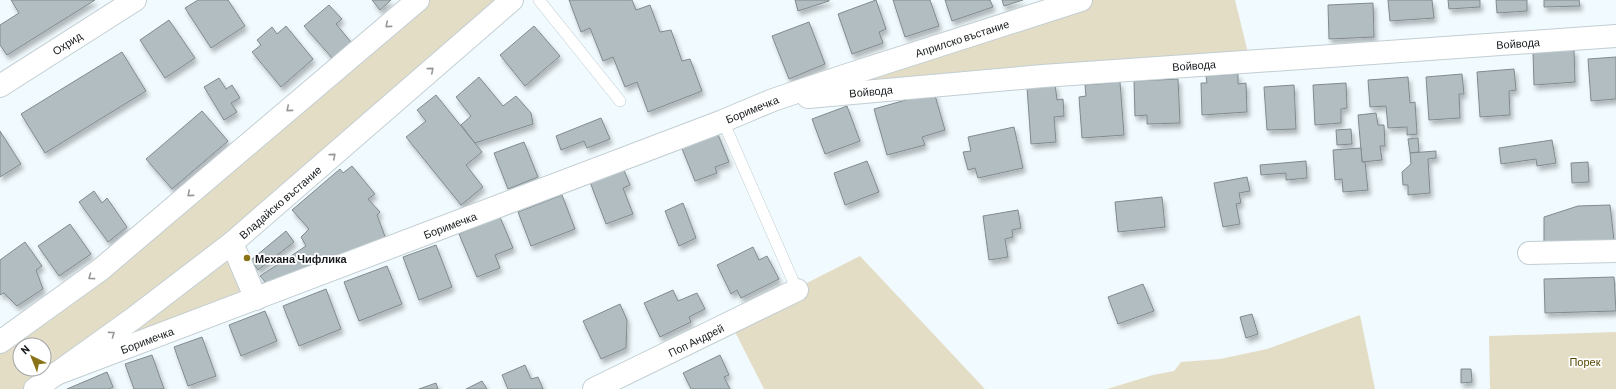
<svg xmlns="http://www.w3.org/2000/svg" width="1616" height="389" font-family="Barlow,sans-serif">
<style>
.green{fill:#e4ddc6;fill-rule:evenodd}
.building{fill:#b2bdc2;stroke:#808b8f;filter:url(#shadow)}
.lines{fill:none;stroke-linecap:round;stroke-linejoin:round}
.service-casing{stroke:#c2ced2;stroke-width:12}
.minor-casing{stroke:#c2ced2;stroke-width:24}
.service{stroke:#fff;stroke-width:11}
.minor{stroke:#fff;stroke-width:22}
.oneway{stroke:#979899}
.poi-dot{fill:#8a7316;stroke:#fff;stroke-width:1.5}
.labels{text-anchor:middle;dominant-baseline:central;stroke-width:3.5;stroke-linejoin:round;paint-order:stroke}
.street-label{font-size:11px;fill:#171b1d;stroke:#fff}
.poi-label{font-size:11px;font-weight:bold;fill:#171b1d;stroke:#fff;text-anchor:start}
.park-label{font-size:11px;fill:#564603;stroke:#fff}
</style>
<defs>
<filter id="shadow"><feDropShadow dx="2.5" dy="4.5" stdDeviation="2" flood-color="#0004"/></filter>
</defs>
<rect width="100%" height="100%" fill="#f1fafe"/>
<g class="green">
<path d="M418,0H512L233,243L256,299L34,389H0V343ZM20,345H44V369H20Z"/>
<path d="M1081,0H1235L1250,61L888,90L844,76Z"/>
<path d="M860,256L985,389H764L730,322Z"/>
<path d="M1360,315L1375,389H1107L1153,375L1174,371L1181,362L1220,359L1267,349Z"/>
<path d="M1616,332V389H1490L1489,336Z"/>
</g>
<g class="building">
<path d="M11,0H95L7,55L0,45V25L19,13Z"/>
<path d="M198,0H228L245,26L211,48L185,8Z"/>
<path d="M372,0H391L380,10Z"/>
<path d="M569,0H632L636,10L650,5L660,32L671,30L682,61L690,59L702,91L648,112L637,82L625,87L613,57L603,61L590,28L581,32Z"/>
<path d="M795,0H829V1L798,11Z"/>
<path d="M876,0L886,29L879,32L883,43L852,54L838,14Z"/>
<path d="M893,0H930L939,26L905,37Z"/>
<path d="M945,0H990L993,7L952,21Z"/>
<path d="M1002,0H1023L1004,6Z"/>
<path d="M1388,0H1432L1434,18L1390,21Z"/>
<path d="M1448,0H1480V7L1449,9Z"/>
<path d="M1496,0H1527V11L1497,13Z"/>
<path d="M1544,0H1579L1580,6L1544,7Z"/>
<path d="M1373,3L1374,37L1329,39L1328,5Z"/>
<path d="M329,5L342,19L336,24L351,42L333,59L304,26Z"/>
<path d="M169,20L195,58L165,78L140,40Z"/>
<path d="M809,22L825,64L789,79L772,36Z"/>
<path d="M286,26L313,59L281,87L252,52L261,45L257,40L272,27L277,34Z"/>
<path d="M534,26L560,56L525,86L500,55Z"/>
<path d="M1574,50L1575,82L1534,85L1533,52Z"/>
<path d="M122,52L146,91L45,153L21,114Z"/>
<path d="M1616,57V99L1591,101L1588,59Z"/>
<path d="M1514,69L1516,90L1509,91L1510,115L1480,117L1477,72Z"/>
<path d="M1238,74V84L1246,83L1247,112L1202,115L1201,83H1207L1206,76Z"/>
<path d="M1462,74L1464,94H1459L1460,118L1429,120L1426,77Z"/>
<path d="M479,77L503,106L516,96L531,113L533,124L475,143L461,125L471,116L456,97Z"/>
<path d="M1408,77L1410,103L1415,102L1417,134L1407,135V127L1388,128L1386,106L1370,107L1368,80Z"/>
<path d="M219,78L226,89L232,85L240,98L231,103L237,112L224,120L204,87Z"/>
<path d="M1178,79L1180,123L1147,124V115L1135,116L1134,81Z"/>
<path d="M1120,82L1124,135L1082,138L1079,97L1086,96L1085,85Z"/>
<path d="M1346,83L1347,108L1341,109V123L1315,125L1313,85Z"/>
<path d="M1055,84L1057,100L1063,99L1064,116L1054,117L1056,142L1031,144L1027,87Z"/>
<path d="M1294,85L1296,129L1267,130L1264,87Z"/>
<path d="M934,92L945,130L922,137L925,145L887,155L874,109Z"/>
<path d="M436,95L482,152L466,165L483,187L461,205L406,137L426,121L417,110Z"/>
<path d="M847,106L860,141L825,154L812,119Z"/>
<path d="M202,111L228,141L172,189L146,159Z"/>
<path d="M1376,113L1378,125H1384L1385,146H1380L1382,160L1362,162L1358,115Z"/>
<path d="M601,118L610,139L587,148L584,141L561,150L556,136Z"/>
<path d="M1014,127L1023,168L978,178L975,168L968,170L963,152L971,151L968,137Z"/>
<path d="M1351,129L1352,144L1337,145L1336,130Z"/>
<path d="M0,131L21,164L0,177Z"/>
<path d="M717,132L729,162L715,167L717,173L695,181L681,146Z"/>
<path d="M1418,138L1419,152L1410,153L1408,139Z"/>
<path d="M1552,140L1556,163L1537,166L1536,159L1501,164L1499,148Z"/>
<path d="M524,142L538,177L508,189L494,153Z"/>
<path d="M1361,148L1362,162H1365L1368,190L1343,192L1342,179L1335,180L1333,150Z"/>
<path d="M1436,151V158L1428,159L1430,193L1408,195V185H1403L1402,172L1411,164L1410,153Z"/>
<path d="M867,161L879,192L845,205L834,173Z"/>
<path d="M1306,161L1307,178L1286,180V173L1261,175L1260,165Z"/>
<path d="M1588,162L1589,182L1572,183L1571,163Z"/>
<path d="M352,166L375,194L368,199L380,212L377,215L386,239L267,284L260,276L306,246L301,237L309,229L292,210L340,169L343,173Z"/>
<path d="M624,170L630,185L623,188L633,214L606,224L590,182Z"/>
<path d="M1247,177L1250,191L1239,193L1241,203L1236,204L1240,224L1223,227L1214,183Z"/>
<path d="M94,191L102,203L107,198L127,227L108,242L79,202Z"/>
<path d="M562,195L575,229L531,246L518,212Z"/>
<path d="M1162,197L1165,227L1118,232L1115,202Z"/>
<path d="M683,203L696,238L679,246L665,211Z"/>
<path d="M1610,205L1614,240L1544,242V217L1578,206Z"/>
<path d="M1018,210L1021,228L1012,230L1013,237L1005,239L1008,257L989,260L983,216Z"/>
<path d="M500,217L513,248L495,255L500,268L477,277L459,234Z"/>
<path d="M70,224L91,254L59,276L38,246Z"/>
<path d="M286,231L294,242L258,270L251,260Z"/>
<path d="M25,242L42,266L36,270L43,289L17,306L4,293L0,295V260Z"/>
<path d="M436,245L452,287L419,300L403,257Z"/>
<path d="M753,247L759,260L767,256L779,279L741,298L737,290L731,294L717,265Z"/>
<path d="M387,266L402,304L359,321L344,282Z"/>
<path d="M1614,277L1616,311L1545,313L1544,279Z"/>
<path d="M1143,284L1154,311L1118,324L1108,297Z"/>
<path d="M326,289L341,329L299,346L283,306Z"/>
<path d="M673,290L678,301L697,293L705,309L689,317L691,322L660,337L644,303Z"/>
<path d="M620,304L627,320L626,348L601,359L583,321Z"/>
<path d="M265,311L277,341L241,356L229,325Z"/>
<path d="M1252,314L1258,334L1246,338L1240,317Z"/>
<path d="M202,337L216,376L188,386L174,347Z"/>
<path d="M152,355L164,389H134L125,364Z"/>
<path d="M720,355L729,375L724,377L730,389H691L683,373Z"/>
<path d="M525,365L531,379L538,377L543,389H508L502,375Z"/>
<path d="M1461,369H1471L1472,382L1461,383Z"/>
<path d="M107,372L113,387L109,389H67Z"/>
<path d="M482,381L487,389H466Z"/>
<path d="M436,383L438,389H419Z"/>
</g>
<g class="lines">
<defs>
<g id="service">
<path d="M539,0L620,101"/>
<path d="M723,121L797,290"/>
</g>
<g id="minor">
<path d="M0,86L135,0"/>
<path d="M808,97L1043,76L1616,36"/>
<path d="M232,243L256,299"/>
<path d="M1529,253L1616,251"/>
<path d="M0,342L100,270L418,0"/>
<path d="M56,374L723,121L773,100L844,76L1081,0"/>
<path d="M35,389L134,318L232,243L512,0"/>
<path d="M594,389L797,290"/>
</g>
</defs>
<use href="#service" class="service-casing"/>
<use href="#minor" class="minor-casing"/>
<use href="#service" class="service"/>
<use href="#minor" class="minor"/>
</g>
<defs><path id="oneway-chevron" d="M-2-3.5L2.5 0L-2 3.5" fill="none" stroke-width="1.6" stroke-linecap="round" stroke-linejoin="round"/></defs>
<g class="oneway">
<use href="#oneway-chevron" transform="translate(388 25) rotate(140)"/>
<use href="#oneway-chevron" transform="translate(431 70) rotate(-41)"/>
<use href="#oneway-chevron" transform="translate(289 109) rotate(140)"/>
<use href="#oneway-chevron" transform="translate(333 156) rotate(-41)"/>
<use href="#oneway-chevron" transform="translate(190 194) rotate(140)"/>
<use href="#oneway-chevron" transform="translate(91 277) rotate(144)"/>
<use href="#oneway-chevron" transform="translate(112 334) rotate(-36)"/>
</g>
<circle class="poi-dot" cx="247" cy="258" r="4"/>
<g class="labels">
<g class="street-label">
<text transform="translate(962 38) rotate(-18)">Априлско въстание</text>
<text transform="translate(67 43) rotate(-33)">Охрид</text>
<text transform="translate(1518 43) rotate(-4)">Войвода</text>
<text transform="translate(1194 65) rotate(-4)">Войвода</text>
<text transform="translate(871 91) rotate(-5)">Войвода</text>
<text transform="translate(752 109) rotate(-22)">Боримечка</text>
<text transform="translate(280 202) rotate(-41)">Владайско въстание</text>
<text transform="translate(450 225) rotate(-21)">Боримечка</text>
<text transform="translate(147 340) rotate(-21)">Боримечка</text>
<text transform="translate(696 340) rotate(-26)">Поп Андрей</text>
</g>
<g class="poi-label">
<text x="255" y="258">Механа Чифлика</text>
</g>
<g class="park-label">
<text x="1585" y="361">Порек</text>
</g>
</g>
<g transform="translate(32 357) rotate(317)"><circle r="19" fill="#ffffff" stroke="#a2a4a5"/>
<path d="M0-3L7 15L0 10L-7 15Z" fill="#8a7316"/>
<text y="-6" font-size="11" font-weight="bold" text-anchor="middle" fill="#171b1d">N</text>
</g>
</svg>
